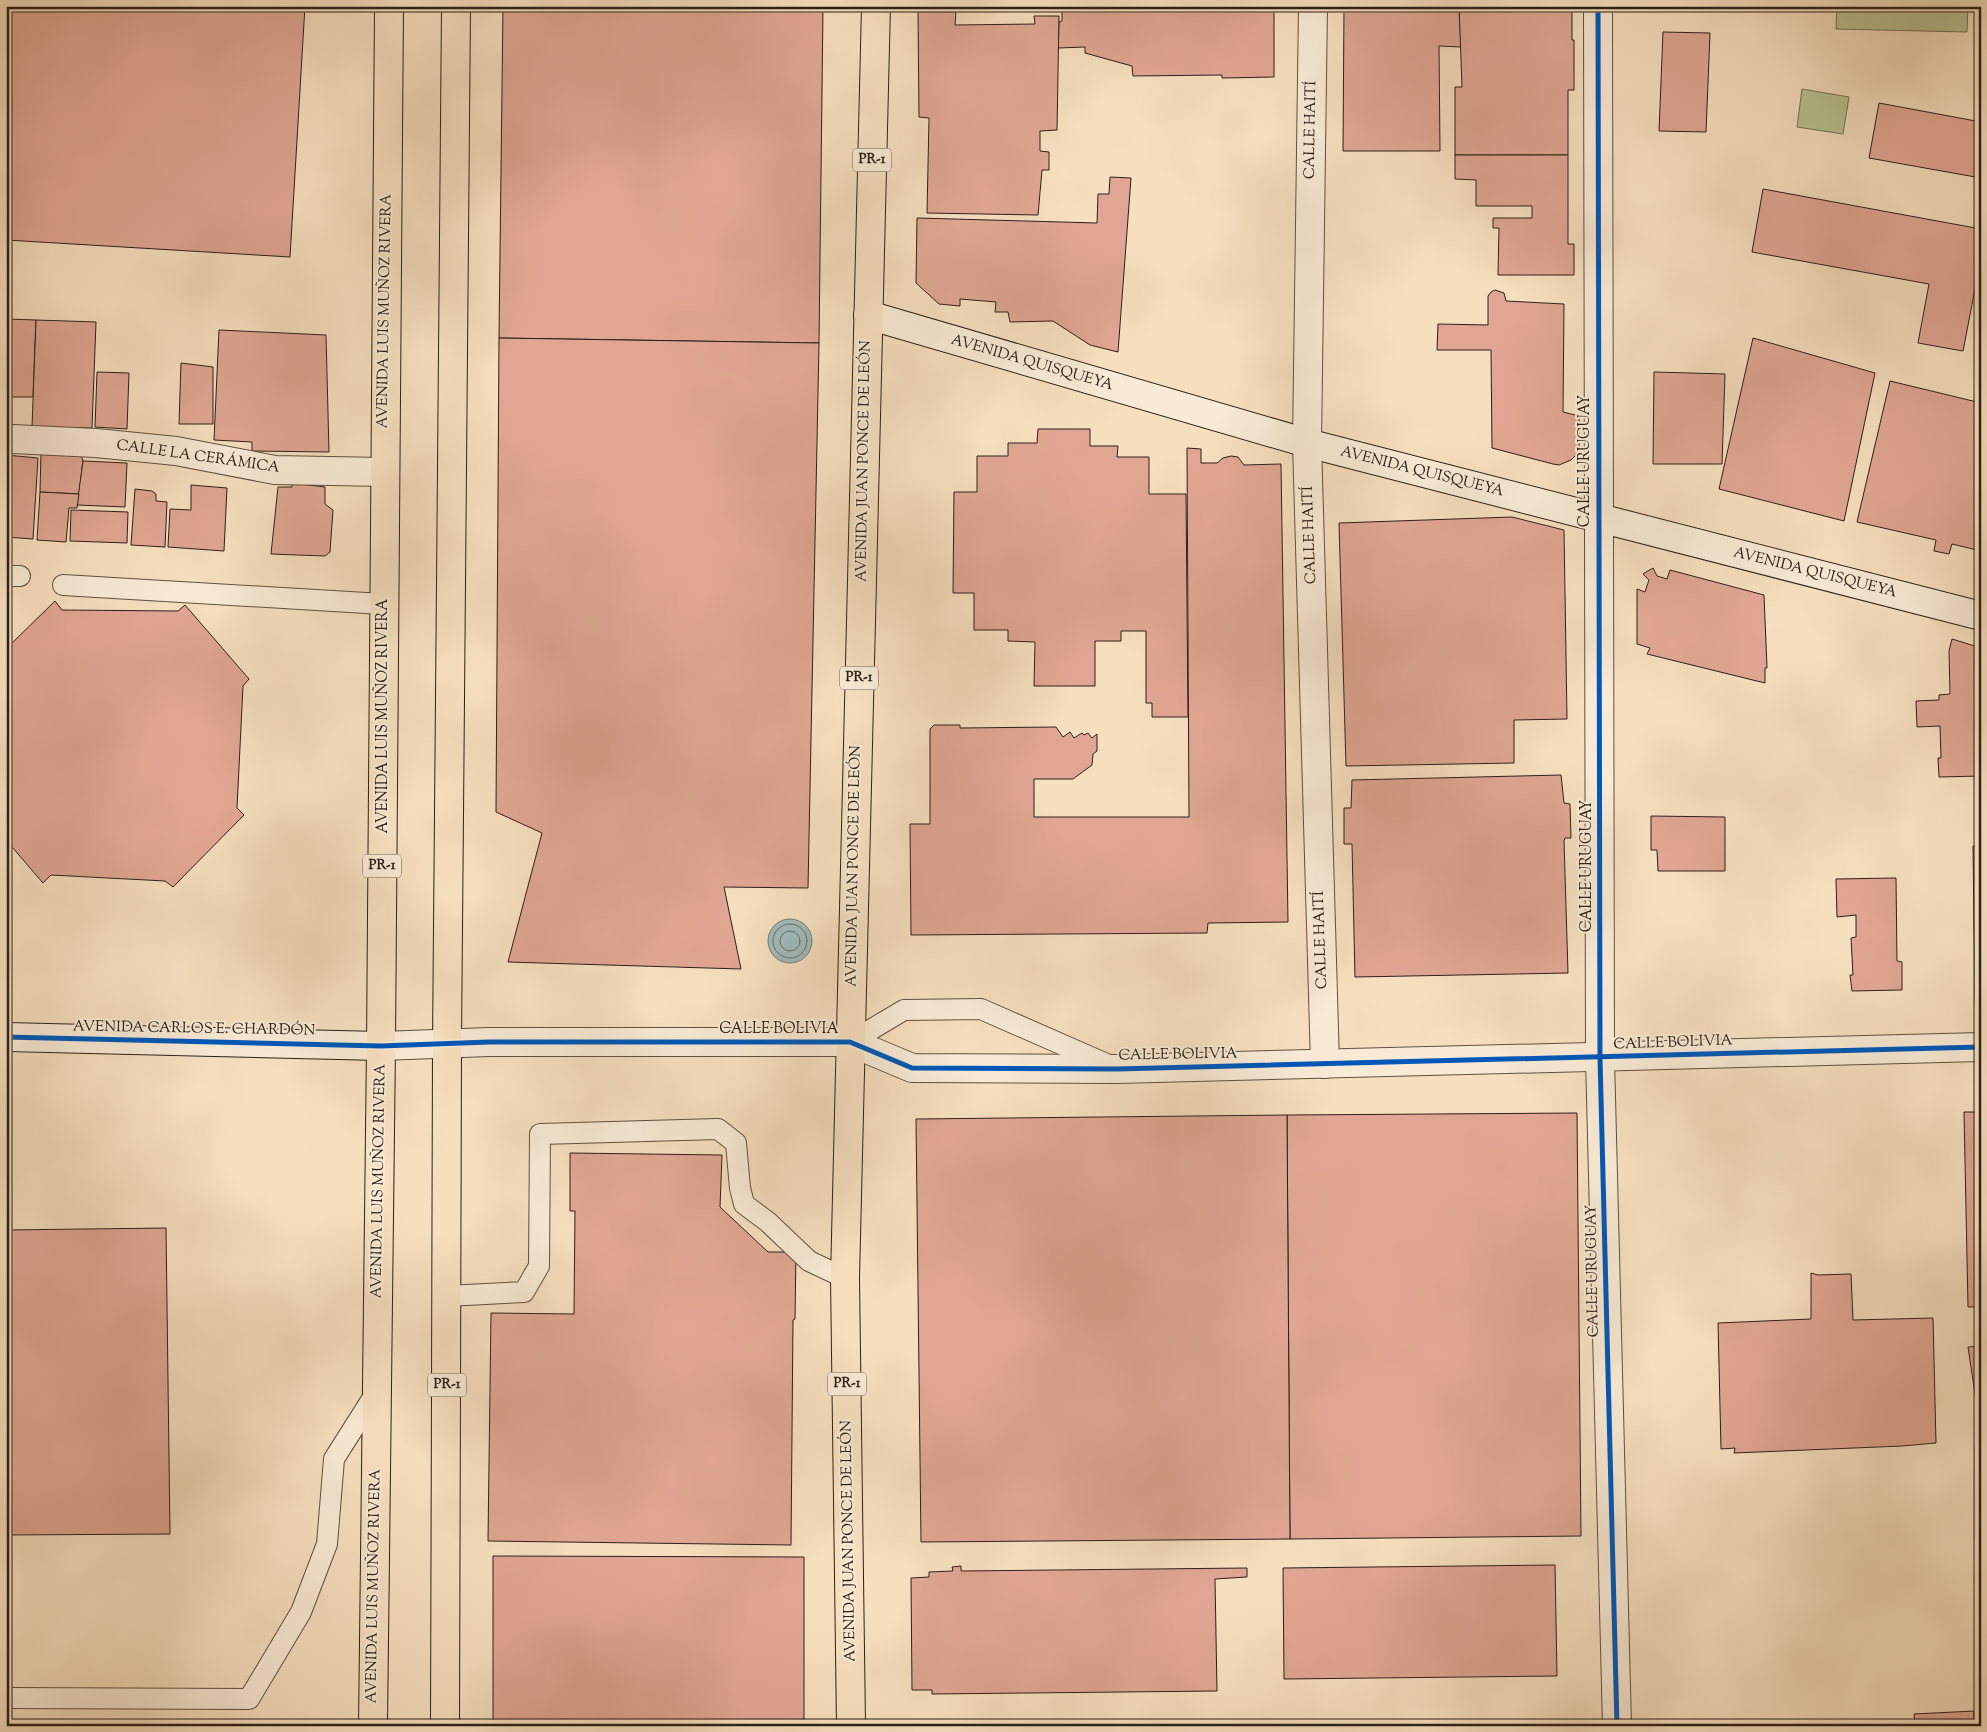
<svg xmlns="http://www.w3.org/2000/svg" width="1987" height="1732" font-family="'Sorts Mill Goudy',serif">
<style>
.green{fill:#bac294;stroke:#737155}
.water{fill:#a0babb;stroke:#727c79}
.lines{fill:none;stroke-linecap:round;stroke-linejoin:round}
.shore{stroke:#666d68;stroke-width:1}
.building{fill:#e0a693;stroke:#2c2016}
.lane-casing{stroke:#5e5040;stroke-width:22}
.street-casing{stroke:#5e5040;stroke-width:30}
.secondary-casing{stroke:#2c2016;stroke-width:30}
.primary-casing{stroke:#2c2016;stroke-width:30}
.lane{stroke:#f9ead5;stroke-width:20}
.street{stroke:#f9ead5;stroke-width:28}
.secondary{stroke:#f9ead5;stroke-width:28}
.primary{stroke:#f6dfbf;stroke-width:28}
.cycleway-casing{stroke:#f9ead5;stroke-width:8}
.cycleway{stroke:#0057b8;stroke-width:5}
.labels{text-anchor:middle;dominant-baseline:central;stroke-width:4;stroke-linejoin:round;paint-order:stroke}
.shield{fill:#f9ead5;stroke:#6a5d4f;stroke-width:1}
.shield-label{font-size:14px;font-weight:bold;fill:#2c2016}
.street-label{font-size:15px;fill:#2c2016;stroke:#f9ead5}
</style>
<rect width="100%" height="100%" fill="#f6dfbf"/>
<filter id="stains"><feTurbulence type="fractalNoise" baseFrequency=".004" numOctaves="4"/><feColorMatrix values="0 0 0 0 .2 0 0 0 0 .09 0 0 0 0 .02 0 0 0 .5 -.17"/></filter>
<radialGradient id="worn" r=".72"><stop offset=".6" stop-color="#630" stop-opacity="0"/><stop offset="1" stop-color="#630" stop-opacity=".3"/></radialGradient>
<g class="green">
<path d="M1837,6H1968L1967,32L1836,29Z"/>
<path d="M1802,89L1849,97L1843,134L1797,127Z"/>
</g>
<circle class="water" cx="790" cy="941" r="22"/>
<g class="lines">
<g class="shore">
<circle cx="790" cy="941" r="17"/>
<circle cx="790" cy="941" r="10"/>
</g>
</g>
<g class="building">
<path d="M6,6H305L290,257L6,240Z"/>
<path d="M503,6H823L819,343L499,338Z"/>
<path d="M924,6H1011V10L924,12Z"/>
<path d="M1071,6H1274V77L1222,78V75L1133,76L1132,66L1085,53V47L1058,48L1059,22L1062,21V10H1071Z"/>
<path d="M1344,6H1459L1461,47L1439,46L1440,151H1343Z"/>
<path d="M1459,6H1572V40H1574V90H1568V155H1455V87H1462Z"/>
<path d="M918,12H956L955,25L1035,24L1034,16H1059L1057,130L1040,131V151L1049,152V170H1042L1038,215L927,213L929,118L919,117Z"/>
<path d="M1663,32L1710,33L1706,132L1659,131Z"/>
<path d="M1879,103L1981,122V178L1869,158Z"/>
<path d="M1455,155H1568V244H1574V275H1498L1499,228H1493V218H1532V206H1476V180L1455,179Z"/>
<path d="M1110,177L1131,178L1118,352L1090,345L1053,321L1010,322L1008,312H995L996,302L960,299V306L939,304L916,283L917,218L1097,223L1098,194H1109Z"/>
<path d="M1763,189L1981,229V290L1975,289L1963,351L1918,343L1929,284L1752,252Z"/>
<path d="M1495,290L1504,293L1506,301L1564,304L1563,412L1579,416V449L1575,456L1571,460L1559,465L1553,464L1492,448L1491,350H1437L1438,324L1488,325V296L1491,292Z"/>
<path d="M6,319L36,320L33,397H6Z"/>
<path d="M36,320L96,322L92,428L32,427Z"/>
<path d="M219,330L326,335L329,452L252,451V442L214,440Z"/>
<path d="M499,338L819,343L808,888L724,887L741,969L508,962L542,833L496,812Z"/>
<path d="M1753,338L1875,373L1844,521L1719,489Z"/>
<path d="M181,363L213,367V424H179Z"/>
<path d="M97,372L129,373L127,429L95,427Z"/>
<path d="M1654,372L1725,374L1722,464H1653Z"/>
<path d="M1890,381L1981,403V551L1952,544L1949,554L1934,551L1936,540L1857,522Z"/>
<path d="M1038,429H1090V446H1118L1117,457H1149V494H1186L1188,717H1152V703H1146V631H1121V641H1095V686H1034L1035,642L1008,641V630H974V593H953L954,492H977V456H1008V443H1037Z"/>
<path d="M1187,448L1201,449V463H1217L1223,458L1231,456L1238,457L1244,465L1281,464L1288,922L1208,923L1207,933L911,935L910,824H930V729L934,725H960V728L1056,727L1063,737L1070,732L1074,738L1082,733L1084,735L1088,733L1092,738L1097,734V751L1093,754L1092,765L1073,779H1034V817H1189Z"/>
<path d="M41,452L81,455L83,461L79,494L40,492Z"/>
<path d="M6,455L38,458L33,539L6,537Z"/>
<path d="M83,461L127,463L125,507L77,505Z"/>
<path d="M292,483L325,487V504L333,510L330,552L325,556L271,554L278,487H292Z"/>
<path d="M191,485L227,488L224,551L168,547L170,509L191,510Z"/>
<path d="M135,489L152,491L156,494V501L167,502L165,547L131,545Z"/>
<path d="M40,492L79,494L77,508H69L66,542L37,540Z"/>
<path d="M71,510L128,512L127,543L70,541Z"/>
<path d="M1512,517L1564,530L1567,719L1514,720V763L1346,766L1339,523Z"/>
<path d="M1653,568L1657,576L1667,579L1670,570L1764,595L1767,668H1765V683L1647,654L1650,648L1637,644V589L1645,592L1649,580L1643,574Z"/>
<path d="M55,601L62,610L178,611L185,605L249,679L243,686L237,808L244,815L173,887L165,881L51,875L43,883L6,840V649Z"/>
<path d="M1952,639L1978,647L1975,659L1978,756H1981V776L1939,777L1938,758H1941L1940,726L1917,727L1916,701L1939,700V695L1950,694L1949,651Z"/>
<path d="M1561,775L1564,803L1570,804L1571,838H1565L1564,841L1568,973L1355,977L1352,844H1344V808H1351L1352,780Z"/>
<path d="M1651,816L1725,817V871H1658L1657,850H1651Z"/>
<path d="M1973,846L1981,847V1003H1975Z"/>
<path d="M1896,878L1897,961L1902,962V990L1852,991L1850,975H1853L1851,938L1856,937V915L1837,917L1836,879Z"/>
<path d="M1964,1112H1981V1307H1968Z"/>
<path d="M1577,1113L1581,1536L1290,1539L1287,1115Z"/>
<path d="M1287,1115L1290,1539L921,1542L916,1119Z"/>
<path d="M570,1153L722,1155L720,1207L768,1252H796L795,1319L793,1320L791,1545L488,1541L491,1313L574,1314L575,1211H570Z"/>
<path d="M166,1228L170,1534L6,1535V1230Z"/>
<path d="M1811,1273L1818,1275L1851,1274L1853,1320L1933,1318L1936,1443L1902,1446L1734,1453L1735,1448L1721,1449L1718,1323L1811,1319Z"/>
<path d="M1981,1346V1434L1968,1347Z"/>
<rect x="1975" y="1447" width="6" height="92"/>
<path d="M493,1556L804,1557V1726H493Z"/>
<path d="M1555,1565L1557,1676L1284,1679L1283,1568Z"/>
<path d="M961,1566V1571L1247,1568V1577L1215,1579L1217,1691L932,1694V1690H912L911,1578L929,1577V1572L953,1571L952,1567Z"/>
<path d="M1974,1711V1723L1981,1722V1726H1915L1914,1714Z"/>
</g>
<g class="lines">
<defs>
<g id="lane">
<path d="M6,576H20"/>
<path d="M63,585L383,604"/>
<path d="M850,1042L904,1010L981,1009L1111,1066"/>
<path d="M447,1296L524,1292L539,1266L540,1134L718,1129L736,1143L740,1188L744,1204L768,1222L809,1261L845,1278"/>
<path d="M6,1698L249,1699L301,1612L327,1544L334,1459L377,1391"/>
</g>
<g id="street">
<path d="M1313,6L1307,443L1325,1064"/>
<path d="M1598,6L1600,1058L1617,1726"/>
<path d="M12,439L96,443L176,451L275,470L384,472"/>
<path d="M381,1046L489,1042H850L912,1068L1117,1069L1981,1047"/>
</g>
<g id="secondary">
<path d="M868,315L1307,443L1981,616"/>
<path d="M6,1037L381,1046"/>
</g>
<g id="primary">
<path d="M373,1726L381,1046L389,6"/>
<path d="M445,1726L447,1044L456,6"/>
<path d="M851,1726L845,1278L876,6"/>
</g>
</defs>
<use href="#lane" class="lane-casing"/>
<use href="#street" class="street-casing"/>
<use href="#secondary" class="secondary-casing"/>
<use href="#primary" class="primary-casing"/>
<use href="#lane" class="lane"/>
<use href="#street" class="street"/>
<use href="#secondary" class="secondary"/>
<use href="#primary" class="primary"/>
<defs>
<g id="cycleway">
<path d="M1598,6L1600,1058L1617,1726"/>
<path d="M6,1037L381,1046L489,1042H850L912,1068L1117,1069L1981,1047"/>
</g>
</defs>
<use href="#cycleway" class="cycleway-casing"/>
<use href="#cycleway" class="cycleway"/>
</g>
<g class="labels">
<g class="shield">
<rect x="853" y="148.5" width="38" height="23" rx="4"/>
<rect x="840" y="666.5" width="38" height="23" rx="4"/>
<rect x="363" y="854.5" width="38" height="23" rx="4"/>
<rect x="828" y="1372.5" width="38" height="23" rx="4"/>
<rect x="428" y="1373.5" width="38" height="23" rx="4"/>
</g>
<g class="shield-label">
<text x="872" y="160">PR-1</text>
<text x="859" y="678">PR-1</text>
<text x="382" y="866">PR-1</text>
<text x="847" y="1384">PR-1</text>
<text x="447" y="1385">PR-1</text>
</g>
<g class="street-label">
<text transform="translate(1311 130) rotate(-89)">CALLE HAITÍ</text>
<text transform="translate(385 311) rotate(-89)">AVENIDA LUIS MUÑOZ RIVERA</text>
<text transform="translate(1032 363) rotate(16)">AVENIDA QUISQUEYA</text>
<text transform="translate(198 457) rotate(8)">CALLE LA CERÁMICA</text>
<text transform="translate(864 461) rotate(-89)">AVENIDA JUAN PONCE DE LEÓN</text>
<text transform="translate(1585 461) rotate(-90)">CALLE URUGUAY</text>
<text transform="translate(1422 472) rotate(14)">AVENIDA QUISQUEYA</text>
<text transform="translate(1310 535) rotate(-92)">CALLE HAITÍ</text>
<text transform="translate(1815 573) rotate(14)">AVENIDA QUISQUEYA</text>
<text transform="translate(383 716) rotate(-90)">AVENIDA LUIS MUÑOZ RIVERA</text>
<text transform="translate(854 866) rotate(-89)">AVENIDA JUAN PONCE DE LEÓN</text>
<text transform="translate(1587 866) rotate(-90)">CALLE URUGUAY</text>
<text transform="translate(1321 940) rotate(-92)">CALLE HAITÍ</text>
<text transform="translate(194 1029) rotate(1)">AVENIDA CARLOS E. CHARDÓN</text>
<text x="779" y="1029">CALLE BOLIVIA</text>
<text transform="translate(1673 1043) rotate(-2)">CALLE BOLIVIA</text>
<text transform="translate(1178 1055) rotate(-1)">CALLE BOLIVIA</text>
<text transform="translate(379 1181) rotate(-89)">AVENIDA LUIS MUÑOZ RIVERA</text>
<text transform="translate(1593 1271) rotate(-91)">CALLE URUGUAY</text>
<text transform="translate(849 1541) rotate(-91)">AVENIDA JUAN PONCE DE LEÓN</text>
<text transform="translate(374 1586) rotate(-89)">AVENIDA LUIS MUÑOZ RIVERA</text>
</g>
</g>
<rect width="1987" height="1732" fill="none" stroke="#f6dfbf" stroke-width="25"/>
<rect x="8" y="8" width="1972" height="1717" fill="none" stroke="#2c2016" stroke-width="2.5"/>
<rect x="12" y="12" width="1962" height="1707" fill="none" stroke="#2c2016"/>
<rect width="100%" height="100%" filter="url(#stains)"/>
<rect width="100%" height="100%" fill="url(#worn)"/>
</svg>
